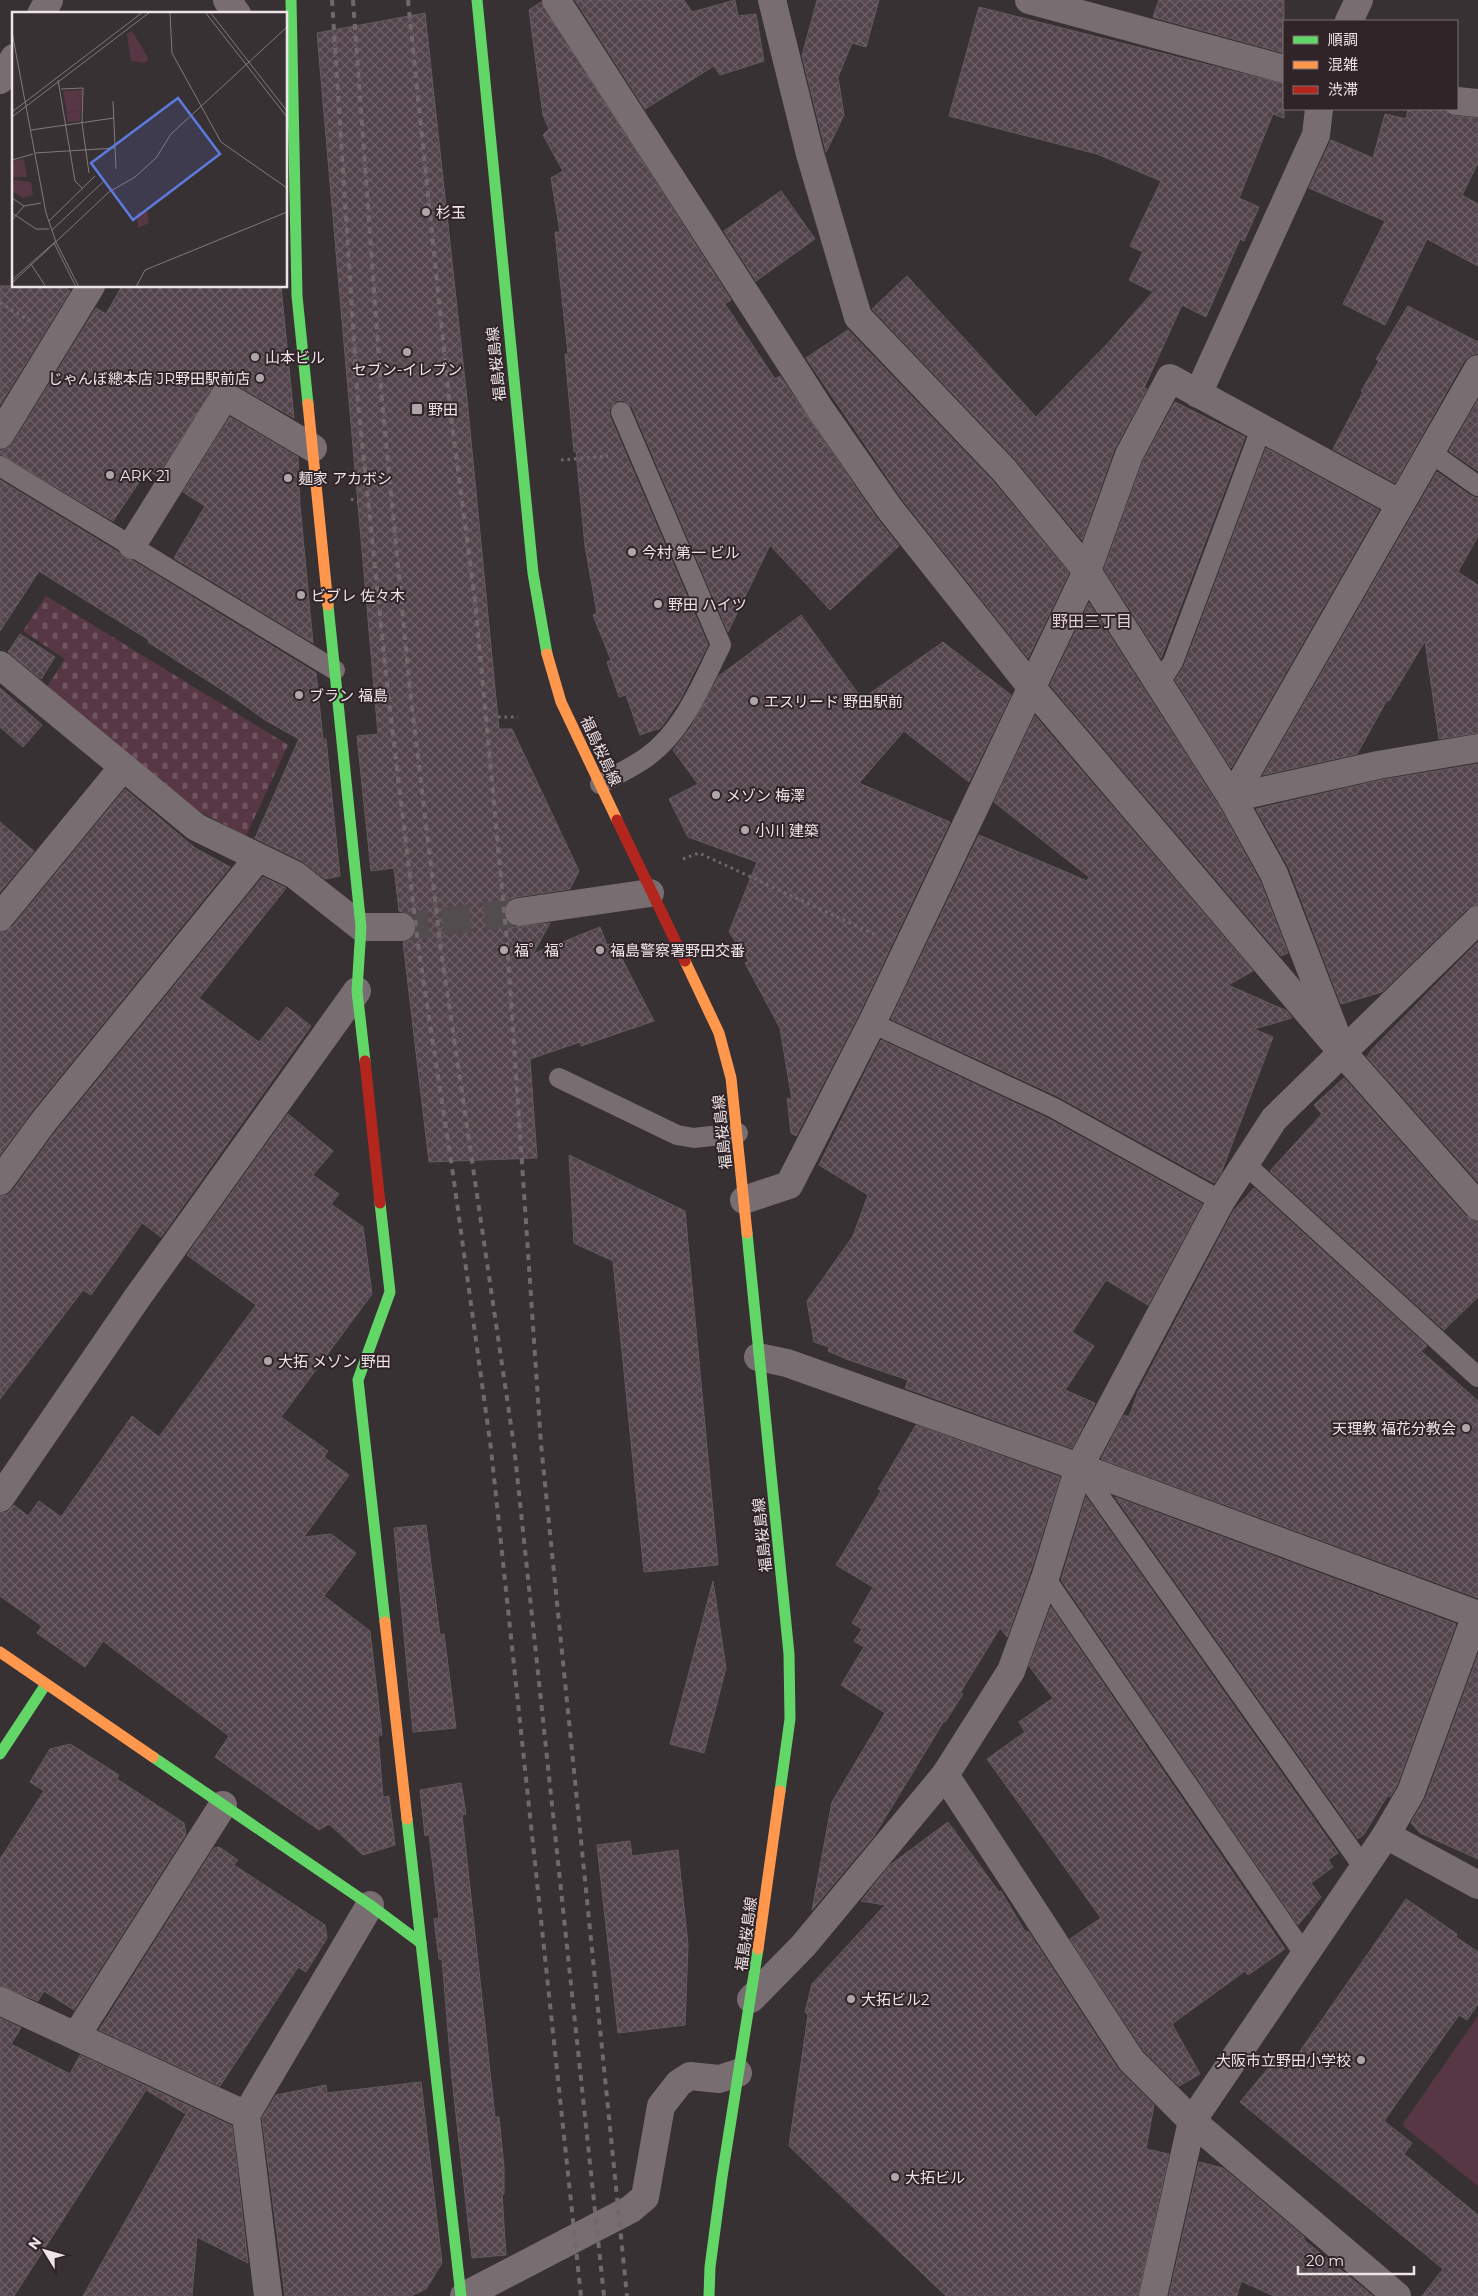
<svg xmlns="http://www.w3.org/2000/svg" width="1478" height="2296" font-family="Montserrat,'Noto Sans JP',sans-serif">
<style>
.green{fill:#583744}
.cemetery{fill:url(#cemetery-stones)}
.building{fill:url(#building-cross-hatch);stroke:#615b5e}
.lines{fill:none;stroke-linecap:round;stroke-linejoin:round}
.street-tunnel{stroke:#534c4f;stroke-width:28;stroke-dasharray:28 14;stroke-linecap:butt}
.path{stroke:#70686b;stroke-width:3;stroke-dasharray:2.5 4;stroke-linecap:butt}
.lane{stroke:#786d71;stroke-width:20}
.street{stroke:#786d71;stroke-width:28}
.fast{stroke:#63d668;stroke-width:11}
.slow{stroke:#ff974d;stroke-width:11}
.jam{stroke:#b3261e;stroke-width:11}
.rail{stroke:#70686b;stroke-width:4;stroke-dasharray:6 6;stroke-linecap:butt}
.poi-dot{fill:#aea6a9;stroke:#302429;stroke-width:2}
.labels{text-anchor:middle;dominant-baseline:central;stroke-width:4;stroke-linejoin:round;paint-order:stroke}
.poi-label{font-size:15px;fill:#eee5e8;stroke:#302429;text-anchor:start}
.street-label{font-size:15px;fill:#eee5e8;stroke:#302429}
.neighbourhood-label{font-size:16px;fill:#e2d2d8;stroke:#302429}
.inset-road{fill:none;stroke:#81797c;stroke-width:1}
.view{fill:#5c7bdd;fill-opacity:0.15;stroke:#5c7bdd;stroke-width:2.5}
.inset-edge{fill:none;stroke:#eee5e8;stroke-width:2.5}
</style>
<defs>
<pattern id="cemetery-stones" width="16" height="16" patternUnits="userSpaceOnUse" patternTransform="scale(1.25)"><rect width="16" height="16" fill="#583744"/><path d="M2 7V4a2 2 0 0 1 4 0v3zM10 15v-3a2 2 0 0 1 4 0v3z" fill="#70545f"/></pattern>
<pattern id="building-cross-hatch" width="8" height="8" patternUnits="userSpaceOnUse" patternTransform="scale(1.25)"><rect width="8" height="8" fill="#53444b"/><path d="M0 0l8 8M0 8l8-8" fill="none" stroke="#6c5f65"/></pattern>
</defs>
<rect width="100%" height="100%" fill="#383134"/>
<path class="green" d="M1478,2016V2186L1402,2125Z"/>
<path class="cemetery" d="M46,596L288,745L246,836L195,809L47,687L65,659L23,631Z"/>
<g class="building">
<path d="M575,0H684L692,12L735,0L738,16L756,14L764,61L720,75L714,66L645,109Z"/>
<path d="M817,0H879L866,47L852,43L838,77L844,115L826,152L802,56Z"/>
<path d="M1159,0H1284V53L1153,17Z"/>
<path d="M541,2L731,300L725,304L775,379L780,376L876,517L899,546L830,610L770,545L728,632L632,407L623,400L616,401L609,410L610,417L708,645L680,700L662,726L658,730L657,729L640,735L626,695L619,697L607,662L611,660L593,615L597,613L585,546L576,451L574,452L572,431L565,354H568L555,232H560L551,178L563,171L543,135L549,129L543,115L529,10Z"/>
<path d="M979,7L1284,84V118L1273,114L1239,198L1259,207L1244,241L1240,239L1206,317L1182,305L1144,388L1147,389L1114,450L1082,540L1015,459L872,309L907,276L1036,417L1107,344L1153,292L1129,280L1143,252L1130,246L1161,181L1097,154L949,116Z"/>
<path d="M425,13L467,399L499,729H512L579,871L570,889L516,897L509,900L505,906L504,915L507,922L514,927L550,923L533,954L600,927L607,945L614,943L654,1021L581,1046L580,1042L530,1059L537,1158L429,1162L403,942L414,935L417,927L415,920L409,914L399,911L394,868L371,871L357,736L378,734L317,33Z"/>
<path d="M1408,109H1444L1455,116L1478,118V163L1462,195L1478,204V266L1427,239L1385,325L1343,304L1385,221L1309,188L1331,140L1373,158L1385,114L1406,119Z"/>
<path d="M781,191L815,239L756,281L724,231Z"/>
<path d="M0,286H62L70,291L0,405Z"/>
<path d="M122,286H281L294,418L233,383L225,380L217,383L157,476L147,470L113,521L0,454V451L8,448L13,443L96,308L106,314Z"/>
<path d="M1408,306L1478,342V353L1471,355L1464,361L1395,483L1333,449L1363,392L1361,391L1379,361L1376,359Z"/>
<path d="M848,330L992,480L1069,573L1028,658L902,499L806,358Z"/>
<path d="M1478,400V471L1449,451Z"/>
<path d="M1175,402L1245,437L1161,658L1104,569L1143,461Z"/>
<path d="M230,417L298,457L300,505L313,643L174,558L205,506L183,492Z"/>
<path d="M1266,448L1379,510L1231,768L1175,680L1184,666Z"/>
<path d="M1437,472L1471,496L1478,498V536L1458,572L1478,585V733L1439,739L1425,641L1389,701L1387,700L1357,754L1263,775Z"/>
<path d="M0,480L118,552L124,558L132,560L316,673L323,739H326L340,876L325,879L302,861L255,838L299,739L265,720L236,699L148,642L149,640L39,571L0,631Z"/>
<path d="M1089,603L1219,806L1260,881L1288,953L1281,956L1050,685Z"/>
<path d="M801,615L862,699L943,642L1011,695L969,782L904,731L859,783L950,822L858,1016L796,1136L791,1133L787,1098L792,1100L780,1028L745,963L749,961L729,932L757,862L688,837L669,799L698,784L673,750L691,727L719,676Z"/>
<path d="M20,634L55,657L41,679L8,652Z"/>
<path d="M0,688L42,725L23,747L0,727Z"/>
<path d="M1035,716L1253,971L1228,985L1287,1011L1292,1018L1254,1029L1273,1037L1221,1173L1214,1183L1059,1097L891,1019L979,835L1087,881L1089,877L994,802Z"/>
<path d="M1478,764V905L1467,909L1382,992L1341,1004L1289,868L1256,809L1381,780Z"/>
<path d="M125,789L195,848L230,867L32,1111L0,1155V932L12,927Z"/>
<path d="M0,822L34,851L0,892Z"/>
<path d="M263,877L286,888L199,998L259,1042L287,1007L311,1026L161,1237L142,1223L91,1295L83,1290L0,1399V1196L7,1195L13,1190L56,1131Z"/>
<path d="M1478,942V1182L1367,1057L1372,1049Z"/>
<path d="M881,1040L1049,1119L1202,1204L1148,1305L1106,1280L1072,1332L1094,1346L1065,1390L1095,1403L1072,1448L905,1388L908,1380L849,1360L828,1351L829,1347L814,1342L807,1301L853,1236L868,1195L819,1165Z"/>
<path d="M1344,1078L1466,1216L1478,1221V1297L1444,1330L1270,1171L1322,1114L1314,1105Z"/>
<path d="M288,1114L333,1151L313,1175L339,1194L331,1204L363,1227L372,1294L281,1417L328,1451L324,1457L349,1475L304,1537L331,1534L356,1553L324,1596L370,1631L382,1735H378L383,1797L389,1796L395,1845L363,1855L329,1824L319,1830L215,1757L229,1736L103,1641L85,1667L37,1633L42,1626L0,1596V1513L7,1512L14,1505L28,1516L39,1501L61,1517L132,1416L159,1437L256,1305L187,1255Z"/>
<path d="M569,1155L685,1211L718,1565L644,1572L613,1261L574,1243Z"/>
<path d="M1254,1188L1427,1346L1421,1351L1478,1401V1598L1101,1459L1124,1415L1129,1417L1138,1392L1234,1210Z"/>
<path d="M916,1425L1060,1477L1030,1573L1007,1637L1000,1628L960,1693L963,1694L945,1722L944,1721L874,1836L812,1910L832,1802L885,1713L841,1685L864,1647L854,1641L862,1629L852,1623L873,1587L836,1565L881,1491L878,1489Z"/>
<path d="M1086,1497L1338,1853L1328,1860L1333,1867L1311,1883L1321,1897L1298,1925L1061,1580Z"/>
<path d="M1115,1497L1456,1624L1397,1785L1390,1797L1388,1795L1364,1834L1358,1839Z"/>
<path d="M426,1525L440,1635L444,1634L456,1728L413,1732L394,1528Z"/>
<path d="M713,1581L726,1668L704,1753L670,1744Z"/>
<path d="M1051,1607L1285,1949L1248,1975L1245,1971L1172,2024L1200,2074L1179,2086L1143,2050L1070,1939L1101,1918L987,1759L1025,1732L1019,1722L1053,1698L1029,1666Z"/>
<path d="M1478,1655V1859L1420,1833L1411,1823L1426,1797Z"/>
<path d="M70,1744L119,1775L117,1779L184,1823L186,1834L74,2010L44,1991L38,2001L0,1986V1859L44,1791L30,1782L50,1749Z"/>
<path d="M461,1783L466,1814L462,1815L495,2117H499L504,2167V2194H502L506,2255L472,2258L452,2079L442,1959H439L434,1919L439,1918L429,1834L425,1836L420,1790Z"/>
<path d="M948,1822L999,1892L1001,1891L1026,1933L1028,1931L1118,2069L1154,2105L1146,2149L1169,2154L1138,2296H946L789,2146L808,2015L805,2012L812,1984L885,1905L861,1901L890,1865Z"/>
<path d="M630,1841L632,1856L678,1850L688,1945L685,2025L618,2033L597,1845Z"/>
<path d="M219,1847L238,1860L234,1865L325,1925L327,1938L306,1972L298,1967L220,2086L99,2030L214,1848Z"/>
<path d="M1406,1899L1457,1934L1456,1937L1478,1952V2004L1467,2020L1459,2015L1384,2121L1412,2143L1404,2154L1478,2215V2296H1422L1443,2269L1240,2102L1280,2054L1291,2064Z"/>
<path d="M0,2018L21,2028L11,2044L70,2074L80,2055L232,2126L248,2263L197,2237L192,2296H83L186,2114L146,2090L14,2296H0Z"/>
<path d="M421,2082L442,2263L426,2289L411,2296H285L262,2118L276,2095L326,2085L327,2093Z"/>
<path d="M1199,2162L1223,2168L1304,2237V2240L1373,2296H1274L1241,2281L1237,2296H1169Z"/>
</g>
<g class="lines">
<path class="street-tunnel" d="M401,927L519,912"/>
<g class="path">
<path d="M0,303L30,321"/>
<path d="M561,460L608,456"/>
<path d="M351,499L358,502"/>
<path d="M498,717H518"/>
<path d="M683,859L699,853L876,935"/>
</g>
<g class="lane">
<path d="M1430,452L1478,486"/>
<path d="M0,466L335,670"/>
<path d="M1159,684L1173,662L1261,429"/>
<path d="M600,784C616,775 633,767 647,757C684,730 701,685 721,645L621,412"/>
<path d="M872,1023L1054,1108L1221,1201"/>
<path d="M559,1078L677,1135L694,1138L738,1133"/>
<path d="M1244,1163L1478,1377"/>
<path d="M1079,1467L1364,1868"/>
<path d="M1045,1578L1305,1955"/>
</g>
<g class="street">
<path d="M227,0L237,14"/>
<path d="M556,0L820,409L889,508L1032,688L1342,1052L1478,1206"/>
<path d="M772,0L810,154L858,317L1004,470L1087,571L1232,798L1274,874L1335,1032"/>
<path d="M1029,0L1284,69"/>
<path d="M41,14L49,0"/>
<path d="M1349,21L1359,0"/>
<path d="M0,80L14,58"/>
<path d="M1457,101L1478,103"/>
<path d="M1198,394L1316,135L1319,109"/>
<path d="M0,435L91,286"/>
<path d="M132,545L225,396L313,448"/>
<path d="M0,665L196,827L295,875L361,927H401"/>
<path d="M1232,798L1478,369"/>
<path d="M1232,798L1378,765L1478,748"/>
<path d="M519,912L650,893"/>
<path d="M0,917L123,767"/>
<path d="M0,1181L44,1121L258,858"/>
<path d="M744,1200L789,1185L872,1023L1087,571L1129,455L1170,378L1399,503"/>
<path d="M758,1357L787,1363L1079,1467L1478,1615"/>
<path d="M0,1498L137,1298L357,991"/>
<path d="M945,1775L1131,2060L1192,2121L1397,2296"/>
<path d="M1386,1835L1478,1885"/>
<path d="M751,1999L803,1946L945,1775L1011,1671L1045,1578L1079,1467L1221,1201L1274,1119L1478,920"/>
<path d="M0,2001L246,2115"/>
<path d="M76,2036L223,1805"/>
<path d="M268,2296L246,2115L370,1905"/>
<path d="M464,2296L631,2209L645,2197L661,2106L679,2083L690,2076L719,2079L738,2073"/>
<path d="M1153,2296L1192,2121L1386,1835L1411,1792L1476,1615"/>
</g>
<g class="fast">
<path d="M291,0L297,296L308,404"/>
<path d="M477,0L533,573L547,654"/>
<path d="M328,605L361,927L357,991L365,1061"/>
<path d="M380,1203L390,1292L358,1380L385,1622"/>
<path d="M747,1233L789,1654L790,1719L780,1791"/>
<path d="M0,1754L46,1684"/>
<path d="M153,1757L370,1905L421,1943"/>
<path d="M407,1819L461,2296"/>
<path d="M709,2296L710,2267L722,2177L758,1949"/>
</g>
<g class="slow">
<path d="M308,404L328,605"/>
<path d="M547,654L561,702L617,820"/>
<path d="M685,961L719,1033L731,1078L747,1233"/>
<path d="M385,1622L407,1819"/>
<path d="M0,1652L153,1757"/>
<path d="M758,1949L780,1791"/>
</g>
<g class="jam">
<path d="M617,820L685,961"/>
<path d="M365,1061L380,1203"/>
</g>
<g class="rail">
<path d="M332,0L358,403L388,693L419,952L453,1174L491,1449L581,2296"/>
<path d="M353,0L382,400L410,690L441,950L514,1446L604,2296"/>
<path d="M408,0L450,408L475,601L507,942L541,1444L627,2296"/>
</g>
</g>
<g class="poi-dot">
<circle cx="426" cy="212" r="5"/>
<circle cx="407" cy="352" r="5"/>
<circle cx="255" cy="357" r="5"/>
<circle cx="260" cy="378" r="5"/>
<rect x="411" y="403" width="12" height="12" rx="2.5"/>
<circle cx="110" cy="475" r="5"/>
<circle cx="288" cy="478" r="5"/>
<circle cx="632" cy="552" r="5"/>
<circle cx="301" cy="595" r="5"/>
<circle cx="658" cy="604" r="5"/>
<circle cx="299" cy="695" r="5"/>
<circle cx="754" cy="701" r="5"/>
<circle cx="716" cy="795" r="5"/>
<circle cx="745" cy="830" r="5"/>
<circle cx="504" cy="950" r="5"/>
<circle cx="600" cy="950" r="5"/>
<circle cx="268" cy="1361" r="5"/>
<circle cx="1466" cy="1428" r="5"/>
<circle cx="851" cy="1999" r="5"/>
<circle cx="1361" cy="2060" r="5"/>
<circle cx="895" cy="2177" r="5"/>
</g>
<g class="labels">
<g class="poi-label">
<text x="436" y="212">杉玉</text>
<text x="265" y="357">山本ビル</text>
<text x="407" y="369" text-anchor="middle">セブン-イレブン</text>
<text x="250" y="378" text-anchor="end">じゃんぼ總本店 JR野田駅前店</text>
<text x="428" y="409">野田</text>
<text x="120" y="475">ARK 21</text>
<text x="298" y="478">麺家 アカボシ</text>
<text x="642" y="552">今村 第一 ビル</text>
<text x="311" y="595">ビブレ 佐々木</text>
<text x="668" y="604">野田 ハイツ</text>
<text x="309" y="695">ブラン 福島</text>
<text x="764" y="701">エスリード 野田駅前</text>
<text x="726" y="795">メゾン 梅澤</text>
<text x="755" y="830">小川 建築</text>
<text x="514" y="950">福゜福゜</text>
<text x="610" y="950">福島警察署野田交番</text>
<text x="278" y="1361">大拓 メゾン 野田</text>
<text x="1456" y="1428" text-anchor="end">天理教 福花分教会</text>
<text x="861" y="1999">大拓ビル2</text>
<text x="1351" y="2060" text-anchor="end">大阪市立野田小学校</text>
<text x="905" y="2177">大拓ビル</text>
</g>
<g class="street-label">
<text transform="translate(496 364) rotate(-96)">福島桜島線</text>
<text transform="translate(601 751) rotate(65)">福島桜島線</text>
<text transform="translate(722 1132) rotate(-96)">福島桜島線</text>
<text transform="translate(762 1535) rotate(-96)">福島桜島線</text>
<text transform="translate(746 1934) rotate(-82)">福島桜島線</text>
</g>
<g class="neighbourhood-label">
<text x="1092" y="621">野田三丁目</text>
</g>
</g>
<g transform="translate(12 12)">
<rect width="275" height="275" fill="#383134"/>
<path d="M70,78L69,98L55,100L51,79ZM2,168L19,170L21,183L11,186L0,179ZM135,199L137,211L126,216L125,200Z" fill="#583744"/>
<path d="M120,19L136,46L134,51L119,49L115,22ZM69,98L68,109L56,110L54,101ZM12,147L15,165H0V149Z" fill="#583744"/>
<path class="inset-road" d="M158,0L160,41L209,130L275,176M193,0L275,105M198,0L275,99M0,20L34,201L44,230M46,68L63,169L71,177M49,77L71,76L70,111L77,161M101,89L104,157M0,100L131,0M0,105L138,0M19,118L102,106M23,141L103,136M0,148L21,142M0,186L12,194L29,191M0,201L24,217H37M0,208L12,194M37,209L83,164M40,218L92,169M44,230L67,275M42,231L64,275M19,252L34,275M0,268L43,230M0,271L97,180L123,165L144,146L159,122L275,15M124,275L133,258L275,200"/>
<path class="view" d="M166,86L208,142L121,208L79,151Z"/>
<rect width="275" height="275" class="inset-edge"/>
</g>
<rect x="1283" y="20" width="175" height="90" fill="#302429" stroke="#7c7175"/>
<rect x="1293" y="36" width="25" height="8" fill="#63d668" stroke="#7c7175"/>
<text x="1328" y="45" font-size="15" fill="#eee5e8">順調</text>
<rect x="1293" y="61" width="25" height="8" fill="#ff974d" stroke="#7c7175"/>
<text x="1328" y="70" font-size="15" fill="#eee5e8">混雑</text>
<rect x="1293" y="86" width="25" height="8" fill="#b3261e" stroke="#7c7175"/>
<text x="1328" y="95" font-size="15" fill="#eee5e8">渋滞</text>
<g transform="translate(45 2251) rotate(307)" stroke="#302429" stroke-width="4" paint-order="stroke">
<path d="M0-4L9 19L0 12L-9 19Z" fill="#eee5e8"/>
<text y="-8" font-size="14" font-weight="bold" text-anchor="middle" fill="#eee5e8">N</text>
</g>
<path d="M1298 2266v8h116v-8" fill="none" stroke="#eee5e8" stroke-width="2.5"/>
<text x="1306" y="2266" font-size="15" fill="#eee5e8" stroke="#302429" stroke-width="4" paint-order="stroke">20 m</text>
</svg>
